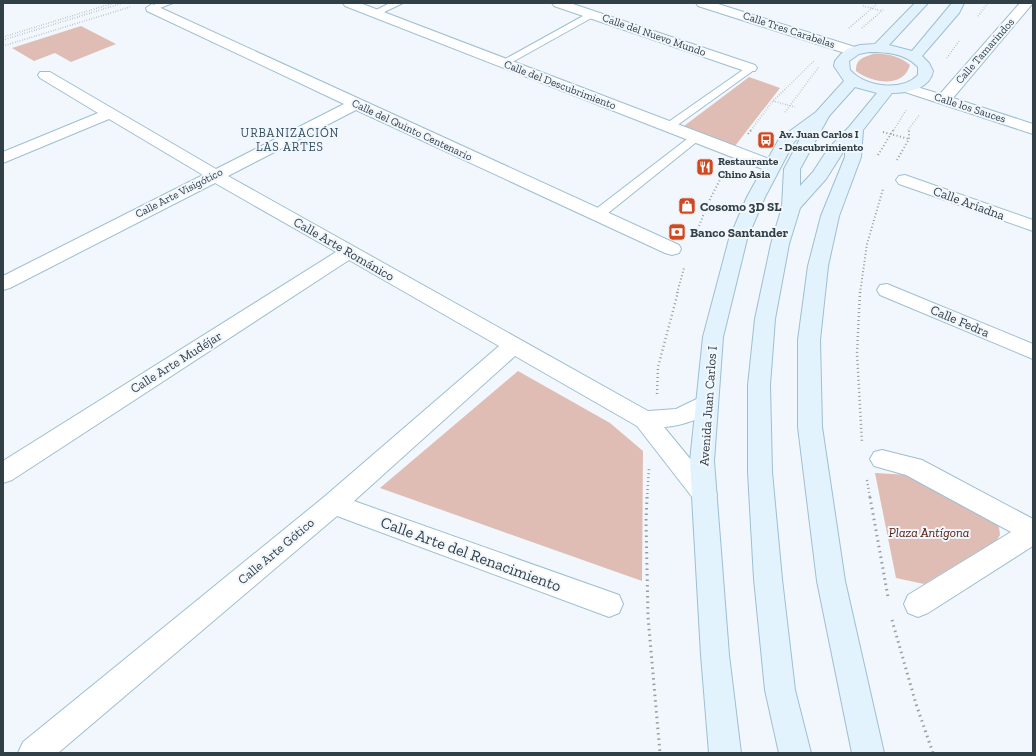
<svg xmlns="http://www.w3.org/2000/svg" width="1036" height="756" font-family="'Zilla Slab',serif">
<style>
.green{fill:#dfbdb4}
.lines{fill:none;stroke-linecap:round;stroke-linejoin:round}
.service-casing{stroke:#9ebed3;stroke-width:2}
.minor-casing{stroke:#9ebed3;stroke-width:2}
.secondary-casing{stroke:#9ebed3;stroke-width:2}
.path-far3{stroke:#949ea4;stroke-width:1.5;stroke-dasharray:0.5 2;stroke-linecap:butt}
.path-far2{stroke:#949ea4;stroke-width:2;stroke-dasharray:1 2.5;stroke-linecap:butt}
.path-far1{stroke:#949ea4;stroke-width:2.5;stroke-dasharray:1 3;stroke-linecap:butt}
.path{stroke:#949ea4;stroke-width:3;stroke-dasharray:1.5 4;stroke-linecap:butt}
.service{fill:#fff;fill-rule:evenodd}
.minor{fill:#fff;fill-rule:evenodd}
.secondary{fill:#e2f3fe;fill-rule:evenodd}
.labels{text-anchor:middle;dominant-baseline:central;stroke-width:4;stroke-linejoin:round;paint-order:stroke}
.far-street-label{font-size:11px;fill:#313f47;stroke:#f1f7fc}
.far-poi-label{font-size:11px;font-weight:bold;fill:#313f47;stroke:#f1f7fc;text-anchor:start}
.far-neighbourhood-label{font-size:12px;letter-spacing:1px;fill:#324e60;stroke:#f1f7fc}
.street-label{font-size:13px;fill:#313f47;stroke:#f1f7fc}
.poi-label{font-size:13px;font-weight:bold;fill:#313f47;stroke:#f1f7fc;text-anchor:start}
.park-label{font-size:13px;font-style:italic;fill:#521c0d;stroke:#f1f7fc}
.near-street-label{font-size:16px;fill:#313f47;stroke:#f1f7fc}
</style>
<rect width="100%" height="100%" fill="#f1f7fc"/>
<g class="green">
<path d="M81,26L116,44L71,62L55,53L34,61L12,48Z"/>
<path d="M873,54C887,53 899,56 910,65C903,89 872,83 856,71C855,60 863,57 873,54Z"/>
<path d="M749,77L780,88L735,146L684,126Z"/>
<path d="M518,371L610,423L643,451L642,581L380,488Z"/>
<path d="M875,473L910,475L988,516L999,527L1000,535L997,540L924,584L896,578Z"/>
</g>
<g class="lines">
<defs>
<g id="service">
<path d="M158,3H173L152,11L147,8Z"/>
<path d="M390,3H403L378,15H372L370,13Z"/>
<path d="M592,11L597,14L595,16L507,65L503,66L498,63Z"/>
<path d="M750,65L754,66L755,68L754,70L672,129H664L662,127L664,125Z"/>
<path d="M695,135L699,136L701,138L699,140L602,218H592L590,215L592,212L691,136Z"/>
</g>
<g id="minor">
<path d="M343,3H360L777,162L779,166L777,170L771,171L765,170L345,6Z"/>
<path d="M552,3H570L755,65L757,68L755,71H745L554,6Z"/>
<path d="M696,3H715L858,48L860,51L858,54H848L698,6Z"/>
<path d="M1020,3H1033L953,98L1033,124V134L902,91L900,88L902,85L907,84L940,94Z"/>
<path d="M152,4L679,245L681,249L679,253L672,255L665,253L356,110L228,176L648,411L676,409L707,394L715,396L718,402C709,418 681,426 664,427L714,488L717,495L714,502L705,505L696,502L637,426L515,356L354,501L619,595L623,604L619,613L609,617L337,516L58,753H18L23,742L324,497L499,346L349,260L12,480L3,483V461L336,252L215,183L10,288L3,290V276L203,175L109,119L3,163V152L98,113L40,78L38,75L40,72H50L216,169L344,104L147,11L146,8Z"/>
<path d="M905,175L1033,220V231L899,184L896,180L899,176Z"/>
<path d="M887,284L1033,344V359L880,295L877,290L880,285Z"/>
<path d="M882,450L922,460L1033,519V546L928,613L918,617L908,613L904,604L908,595L1011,532L906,475L874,466L870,459L874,452Z"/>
</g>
<path id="secondary" d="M915,3H928L889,45L912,51L952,3H964L959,13L922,56L929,63L933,71C930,89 908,93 892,93L863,130L861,157L839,216L828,266L820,340L822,427L845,581L884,753H852L817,581L798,427V340L808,266L821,216L845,157V149L826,179L800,208L789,244L775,319L770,385L772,472L782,579L795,690L811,753H779L765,690L754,579L748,472V385L755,319L771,244L782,207L784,169L802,135L794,142L765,197L747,239L723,337L714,461L729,655L741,753H709L701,655L690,461L703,337L729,239L747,197L779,139L816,112L844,81L834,66L835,61L841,54L847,49L860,45L875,44ZM869,52C886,52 905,53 918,67V75C902,92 865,87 850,70L849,61L859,54ZM855,87L877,93L849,127L828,149L813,172L800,186V169L829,116Z"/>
</defs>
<use href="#service" class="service-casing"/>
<use href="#minor" class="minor-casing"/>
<use href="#secondary" class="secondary-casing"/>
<g class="path-far3">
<path d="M863,6L882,11"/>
<path d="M978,16L988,3"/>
<path d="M849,28L878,3"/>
<path d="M862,28L884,9"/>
<path d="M3,37L114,3"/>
<path d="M3,40L123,3"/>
<path d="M3,46L130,7"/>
<path d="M947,58L959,41"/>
<path d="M773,101L795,107"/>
<path d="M785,112L819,67"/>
<path d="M751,130L773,101L814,61"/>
<path d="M894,130L906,110"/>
<path d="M908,130L920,114"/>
</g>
<g class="path-far2">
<path d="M883,132L909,139"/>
<path d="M748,134L752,129"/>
<path d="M878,155L894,129"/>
<path d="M897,160L909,139V129"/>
<path d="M694,239L708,203L725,170"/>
<path d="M677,293L684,268"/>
<path d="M860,293L867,244L883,189"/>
</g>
<g class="path-far1">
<path d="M860,292L857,353L862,443"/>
<path d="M657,394L658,367L678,292"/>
<path d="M867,480L870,498"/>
<path d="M647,498L649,468"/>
</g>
<g class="path">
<path d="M647,497L646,521L648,617L660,753"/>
<path d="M870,497L888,597"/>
<path d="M892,620L916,704L933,753"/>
</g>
<use href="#service" class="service"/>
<use href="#minor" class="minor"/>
<use href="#secondary" class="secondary"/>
</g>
<defs>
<symbol id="bus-square" viewBox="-11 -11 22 22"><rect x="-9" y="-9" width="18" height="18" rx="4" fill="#d0481f" stroke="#f1f7fc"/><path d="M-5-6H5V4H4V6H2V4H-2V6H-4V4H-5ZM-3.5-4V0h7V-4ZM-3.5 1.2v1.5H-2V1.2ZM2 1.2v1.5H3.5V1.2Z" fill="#fff"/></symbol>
<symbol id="restaurant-square" viewBox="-11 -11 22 22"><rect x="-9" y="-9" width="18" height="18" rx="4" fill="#d0481f" stroke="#f1f7fc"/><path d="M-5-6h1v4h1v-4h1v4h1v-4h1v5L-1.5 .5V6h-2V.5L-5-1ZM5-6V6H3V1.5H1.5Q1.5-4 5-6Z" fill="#fff"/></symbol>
<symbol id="shop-square" viewBox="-11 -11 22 22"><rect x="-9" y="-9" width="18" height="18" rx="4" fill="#d0481f" stroke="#f1f7fc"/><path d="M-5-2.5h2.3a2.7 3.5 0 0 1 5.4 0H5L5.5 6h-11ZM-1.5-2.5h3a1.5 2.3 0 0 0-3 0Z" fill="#fff"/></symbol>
<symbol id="bank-square" viewBox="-11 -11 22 22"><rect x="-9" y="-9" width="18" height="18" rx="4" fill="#d0481f" stroke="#f1f7fc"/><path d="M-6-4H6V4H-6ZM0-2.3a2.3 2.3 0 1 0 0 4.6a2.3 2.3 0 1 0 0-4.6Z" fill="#fff"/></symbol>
</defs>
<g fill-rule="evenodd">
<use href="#bus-square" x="756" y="130" width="20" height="20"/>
<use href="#restaurant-square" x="695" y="157" width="20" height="20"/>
<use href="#shop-square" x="677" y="196" width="20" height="20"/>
<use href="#bank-square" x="667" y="222" width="20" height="20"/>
</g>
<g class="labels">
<g class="far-street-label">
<text transform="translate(789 30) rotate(18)">Calle Tres Carabelas</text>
<text transform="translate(654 35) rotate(19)">Calle del Nuevo Mundo</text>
<text transform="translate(985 51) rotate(-49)">Calle Tamarindos</text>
<text transform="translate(560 85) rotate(21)">Calle del Descubrimiento</text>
<text transform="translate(970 108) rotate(18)">Calle los Sauces</text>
<text transform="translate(412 130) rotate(25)">Calle del Quinto Centenario</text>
<text transform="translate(179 193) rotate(-27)">Calle Arte Visigótico</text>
</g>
<g class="far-poi-label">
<text x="779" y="134">Av. Juan Carlos I<tspan x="779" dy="13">- Descubrimiento</tspan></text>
<text x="718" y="161">Restaurante<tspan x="718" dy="13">Chino Asia</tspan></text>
</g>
<g class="far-neighbourhood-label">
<text x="290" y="133">URBANIZACIÓN<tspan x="290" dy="14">LAS ARTES</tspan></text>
</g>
<g class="street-label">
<text transform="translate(969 203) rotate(20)">Calle Ariadna</text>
<text transform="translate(344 249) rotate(30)">Calle Arte Románico</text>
<text transform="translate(960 321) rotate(23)">Calle Fedra</text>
<text transform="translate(176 362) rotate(-32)">Calle Arte Mudéjar</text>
<text transform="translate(708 406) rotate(-86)">Avenida Juan Carlos I</text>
<text transform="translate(276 551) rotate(-40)">Calle Arte Gótico</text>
</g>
<g class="poi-label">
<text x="700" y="206">Cosomo 3D SL</text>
<text x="690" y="232">Banco Santander</text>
</g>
<g class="park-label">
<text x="929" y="532">Plaza Antígona</text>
</g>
<g class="near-street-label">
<text transform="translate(471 554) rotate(20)">Calle Arte del Renacimiento</text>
</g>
</g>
<rect width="1036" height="756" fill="none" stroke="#313f47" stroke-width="8"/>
</svg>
